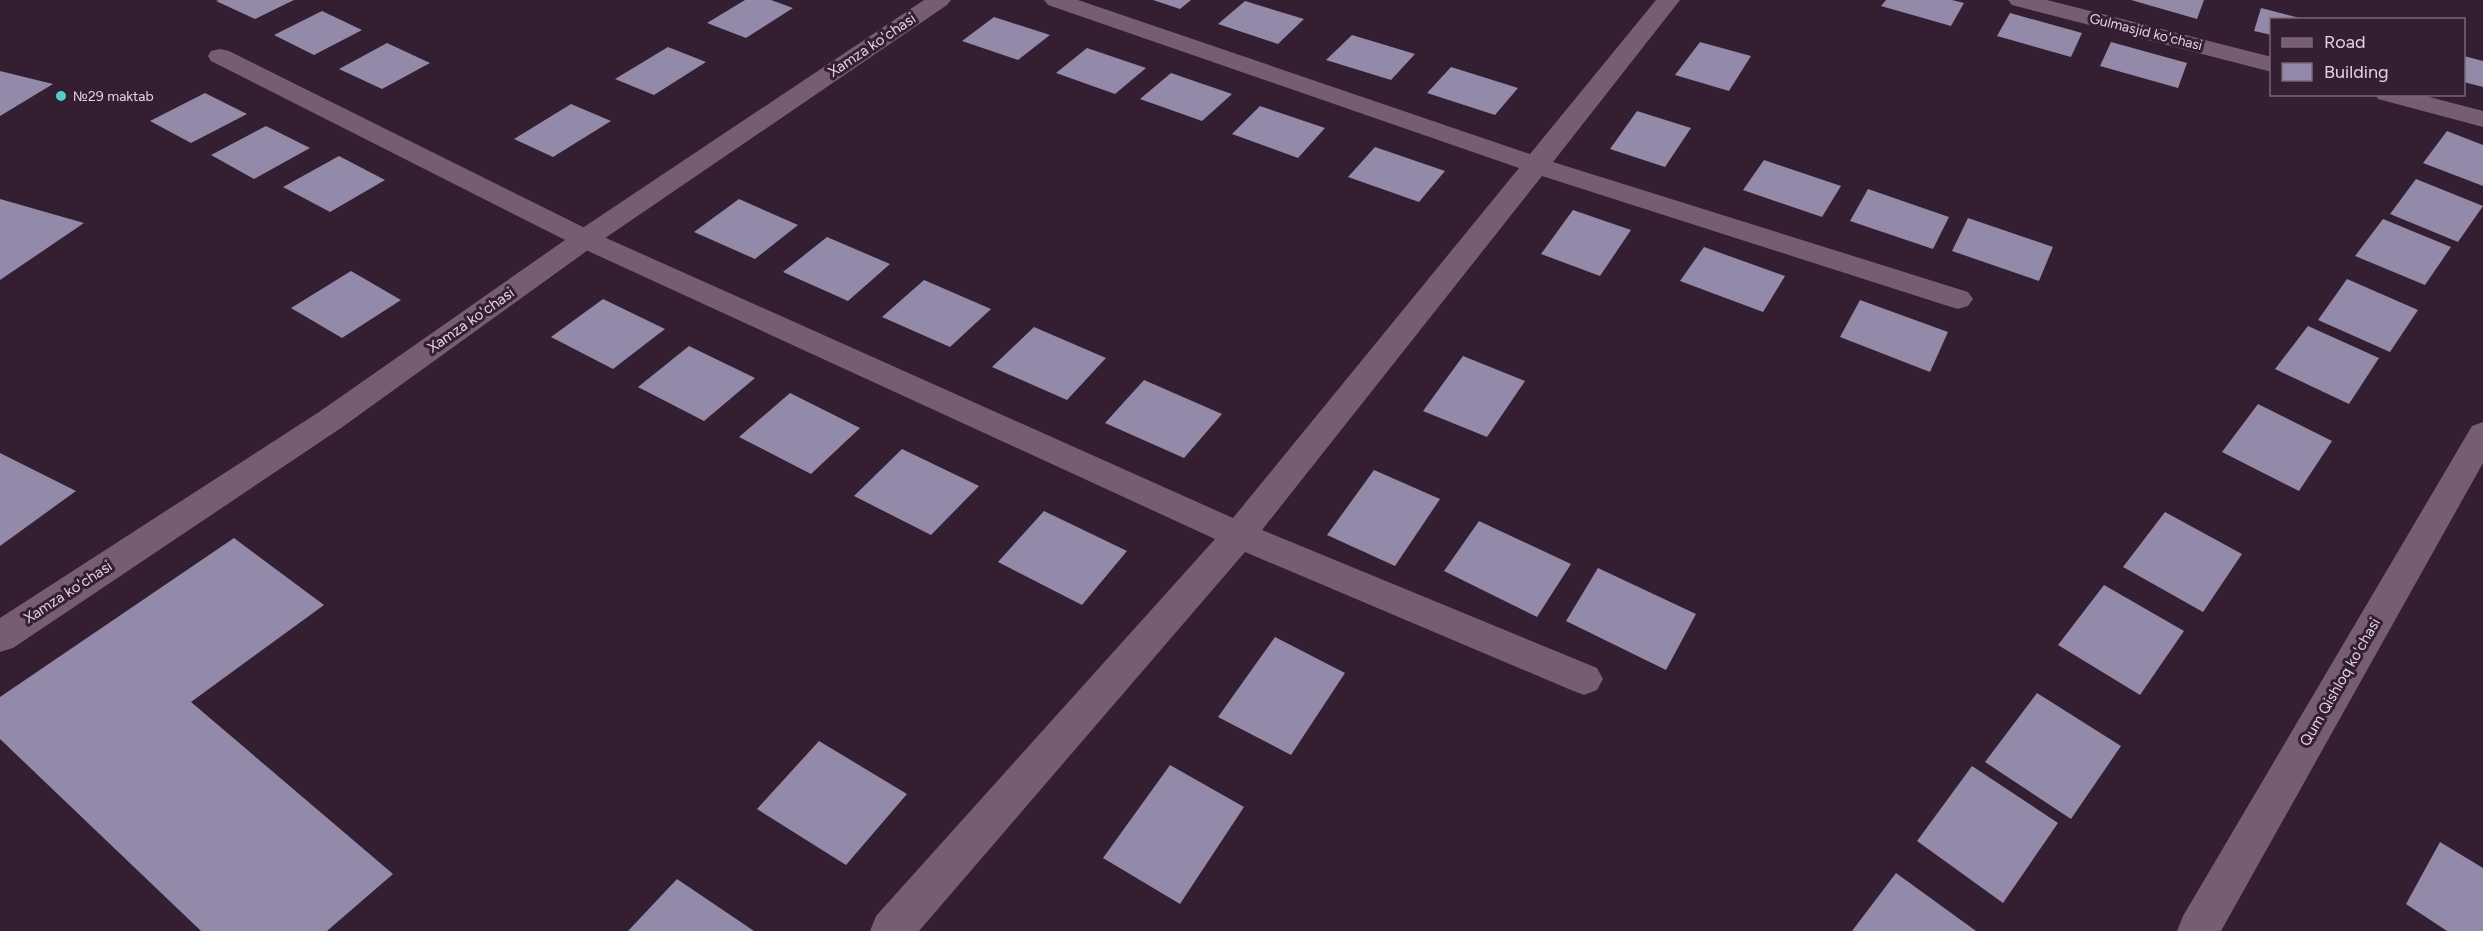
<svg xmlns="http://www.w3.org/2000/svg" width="2483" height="931" font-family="Figtree,sans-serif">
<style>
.building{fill:#9389a8}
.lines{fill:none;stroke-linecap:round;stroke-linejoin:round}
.minor{fill:#765d74;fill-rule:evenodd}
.tertiary{fill:#765d74;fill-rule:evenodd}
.poi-dot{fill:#56cec3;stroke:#331e32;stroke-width:2}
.labels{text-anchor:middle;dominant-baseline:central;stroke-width:6;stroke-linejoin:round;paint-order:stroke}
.far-street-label{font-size:14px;fill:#e1d3e0;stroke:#331e32}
.far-poi-label{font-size:14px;fill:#e1d3e0;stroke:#331e32;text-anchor:start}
.street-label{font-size:15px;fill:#e1d3e0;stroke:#331e32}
</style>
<rect width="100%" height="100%" fill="#331e32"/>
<g class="building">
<path d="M219,0H294L255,19L216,1Z"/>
<path d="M745,0H771L793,8L746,38L707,23Z"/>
<path d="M1153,0H1191L1180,9Z"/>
<path d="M1886,0H1952L1964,3L1951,26L1881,6Z"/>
<path d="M2131,0H2204L2197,19Z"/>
<path d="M1245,1L1304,19L1278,44L1218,24Z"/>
<path d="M2261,8L2304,19V20H2272V35L2254,31Z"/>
<path d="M322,11L362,30L314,55L274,35Z"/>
<path d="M2010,13L2082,33L2071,57L1997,36Z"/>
<path d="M994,17L1050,35L1018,60L962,41Z"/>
<path d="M1352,35L1415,54L1391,80L1326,60Z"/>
<path d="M1700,42L1751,56L1729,91L1675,75Z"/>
<path d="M2111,42L2187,63L2178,88L2100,66Z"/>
<path d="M387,43L430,63L382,89L339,69Z"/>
<path d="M668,47L706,62L654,95L615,79Z"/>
<path d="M1087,48L1146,68L1115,94L1056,73Z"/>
<path d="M2464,56L2483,61V87L2464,82Z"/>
<path d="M1451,67L1518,88L1495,115L1427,93Z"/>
<path d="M0,71L53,84L0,116Z"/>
<path d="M1171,73L1232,94L1202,121L1140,99Z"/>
<path d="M205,93L247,114L191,143L150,121Z"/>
<path d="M571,104L611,121L553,157L514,139Z"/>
<path d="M1260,106L1325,128L1298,158L1232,134Z"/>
<path d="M1637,111L1691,128L1665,167L1610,149Z"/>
<path d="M266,126L310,148L254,179L211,155Z"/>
<path d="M2447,131L2483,145V186L2423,163Z"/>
<path d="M1375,147L1445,171L1419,202L1348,177Z"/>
<path d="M339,156L385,180L330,212L283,187Z"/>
<path d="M1764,160L1841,186L1822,217L1743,190Z"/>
<path d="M2416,179L2483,206L2458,242L2390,214Z"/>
<path d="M1868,189L1949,217L1933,249L1850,221Z"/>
<path d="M0,199L84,223L0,280Z"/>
<path d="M739,199L798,225L755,259L694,232Z"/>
<path d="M1573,210L1631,230L1600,276L1541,254Z"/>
<path d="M1968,218L2053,247L2039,281L1952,251Z"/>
<path d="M2383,219L2451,247L2425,285L2355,256Z"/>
<path d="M827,237L890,264L848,301L783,272Z"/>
<path d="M1704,247L1785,276L1763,312L1680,281Z"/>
<path d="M351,271L401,300L342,338L291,308Z"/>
<path d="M2347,279L2418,310L2390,352L2318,320Z"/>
<path d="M924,280L991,309L950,347L882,317Z"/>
<path d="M603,299L665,329L613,369L551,337Z"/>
<path d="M1860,300L1948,332L1930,372L1840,337Z"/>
<path d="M2308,326L2379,358L2349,404L2275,369Z"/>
<path d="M1034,327L1106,358L1067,400L992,367Z"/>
<path d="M689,346L755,378L704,421L638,387Z"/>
<path d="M1463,356L1525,381L1487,437L1423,411Z"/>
<path d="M1144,380L1222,414L1184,458L1105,423Z"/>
<path d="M790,393L860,428L811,474L739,437Z"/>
<path d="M2258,404L2332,441L2299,491L2222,452Z"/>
<path d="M902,449L979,486L931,535L854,496Z"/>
<path d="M0,453L76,491L0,546Z"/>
<path d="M1374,470L1440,499L1395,566L1327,535Z"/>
<path d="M1044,511L1127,551L1082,605L998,562Z"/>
<path d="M2165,512L2242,554L2203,612L2123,567Z"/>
<path d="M1479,521L1571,564L1537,617L1444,571Z"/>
<path d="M234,538L324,605L191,702L393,874L327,931H201L0,739V697Z"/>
<path d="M1598,568L1696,614L1666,670L1566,621Z"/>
<path d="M2104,585L2184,631L2140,695L2058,645Z"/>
<path d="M1275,637L1345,673L1291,755L1218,717Z"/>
<path d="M2037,693L2121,746L2071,819L1985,762Z"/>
<path d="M819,741L907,794L846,865L757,809Z"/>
<path d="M1170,765L1244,807L1180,904L1103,858Z"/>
<path d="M1972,766L2058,823L2003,903L1917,841Z"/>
<path d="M2440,842L2483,868V931H2447L2406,904Z"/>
<path d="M1896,873L1976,931H1852Z"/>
<path d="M677,879L754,931H628Z"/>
</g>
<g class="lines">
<g class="minor">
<path d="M1044,0H1078L1530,154L1656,0H1680L1553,162L1968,292L1973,299L1968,306L1958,309L1948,306L1542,176L1262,530L1597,668L1603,679L1597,690L1584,695L1571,690L1245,552L919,931H870L876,916L1215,539L575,245L211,61L208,56L211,51L220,49L229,51L595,233L1233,518L1519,168L1048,5Z"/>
<path d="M2008,0H2047L2272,57V72L2012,5Z"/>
<path d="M2375,94H2418L2483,111V127L2378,99Z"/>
<path d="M2483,422V463L2221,931H2177L2183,916L2472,426Z"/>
</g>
<path class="tertiary" d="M924,0H951L947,5L595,245L341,428L13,648L0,652V618L319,412L575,233Z"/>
</g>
<circle class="poi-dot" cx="61" cy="96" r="6"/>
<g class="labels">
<g class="far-street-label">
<text transform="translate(2146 32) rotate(14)">Gulmasjid ko'chasi</text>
</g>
<g class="far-poi-label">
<text x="73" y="96">№29 maktab</text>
</g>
<g class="street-label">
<text transform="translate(872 45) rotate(-34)">Xamza ko'chasi</text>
<text transform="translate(471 320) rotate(-35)">Xamza ko'chasi</text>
<text transform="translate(68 592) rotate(-33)">Xamza ko'chasi</text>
<text transform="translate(2340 682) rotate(-60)">Qum Qishloq ko'chasi</text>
</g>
</g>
<rect x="2270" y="18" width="195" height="78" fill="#331e32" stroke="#796678" stroke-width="1.5"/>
<rect x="2282" y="38" width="30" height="9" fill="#765d74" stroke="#796678" stroke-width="1.5"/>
<text x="2324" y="48" font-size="18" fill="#e1d3e0">Road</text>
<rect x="2282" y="63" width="30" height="18" fill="#9389a8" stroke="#796678" stroke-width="1.5"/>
<text x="2324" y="78" font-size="18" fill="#e1d3e0">Building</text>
</svg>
